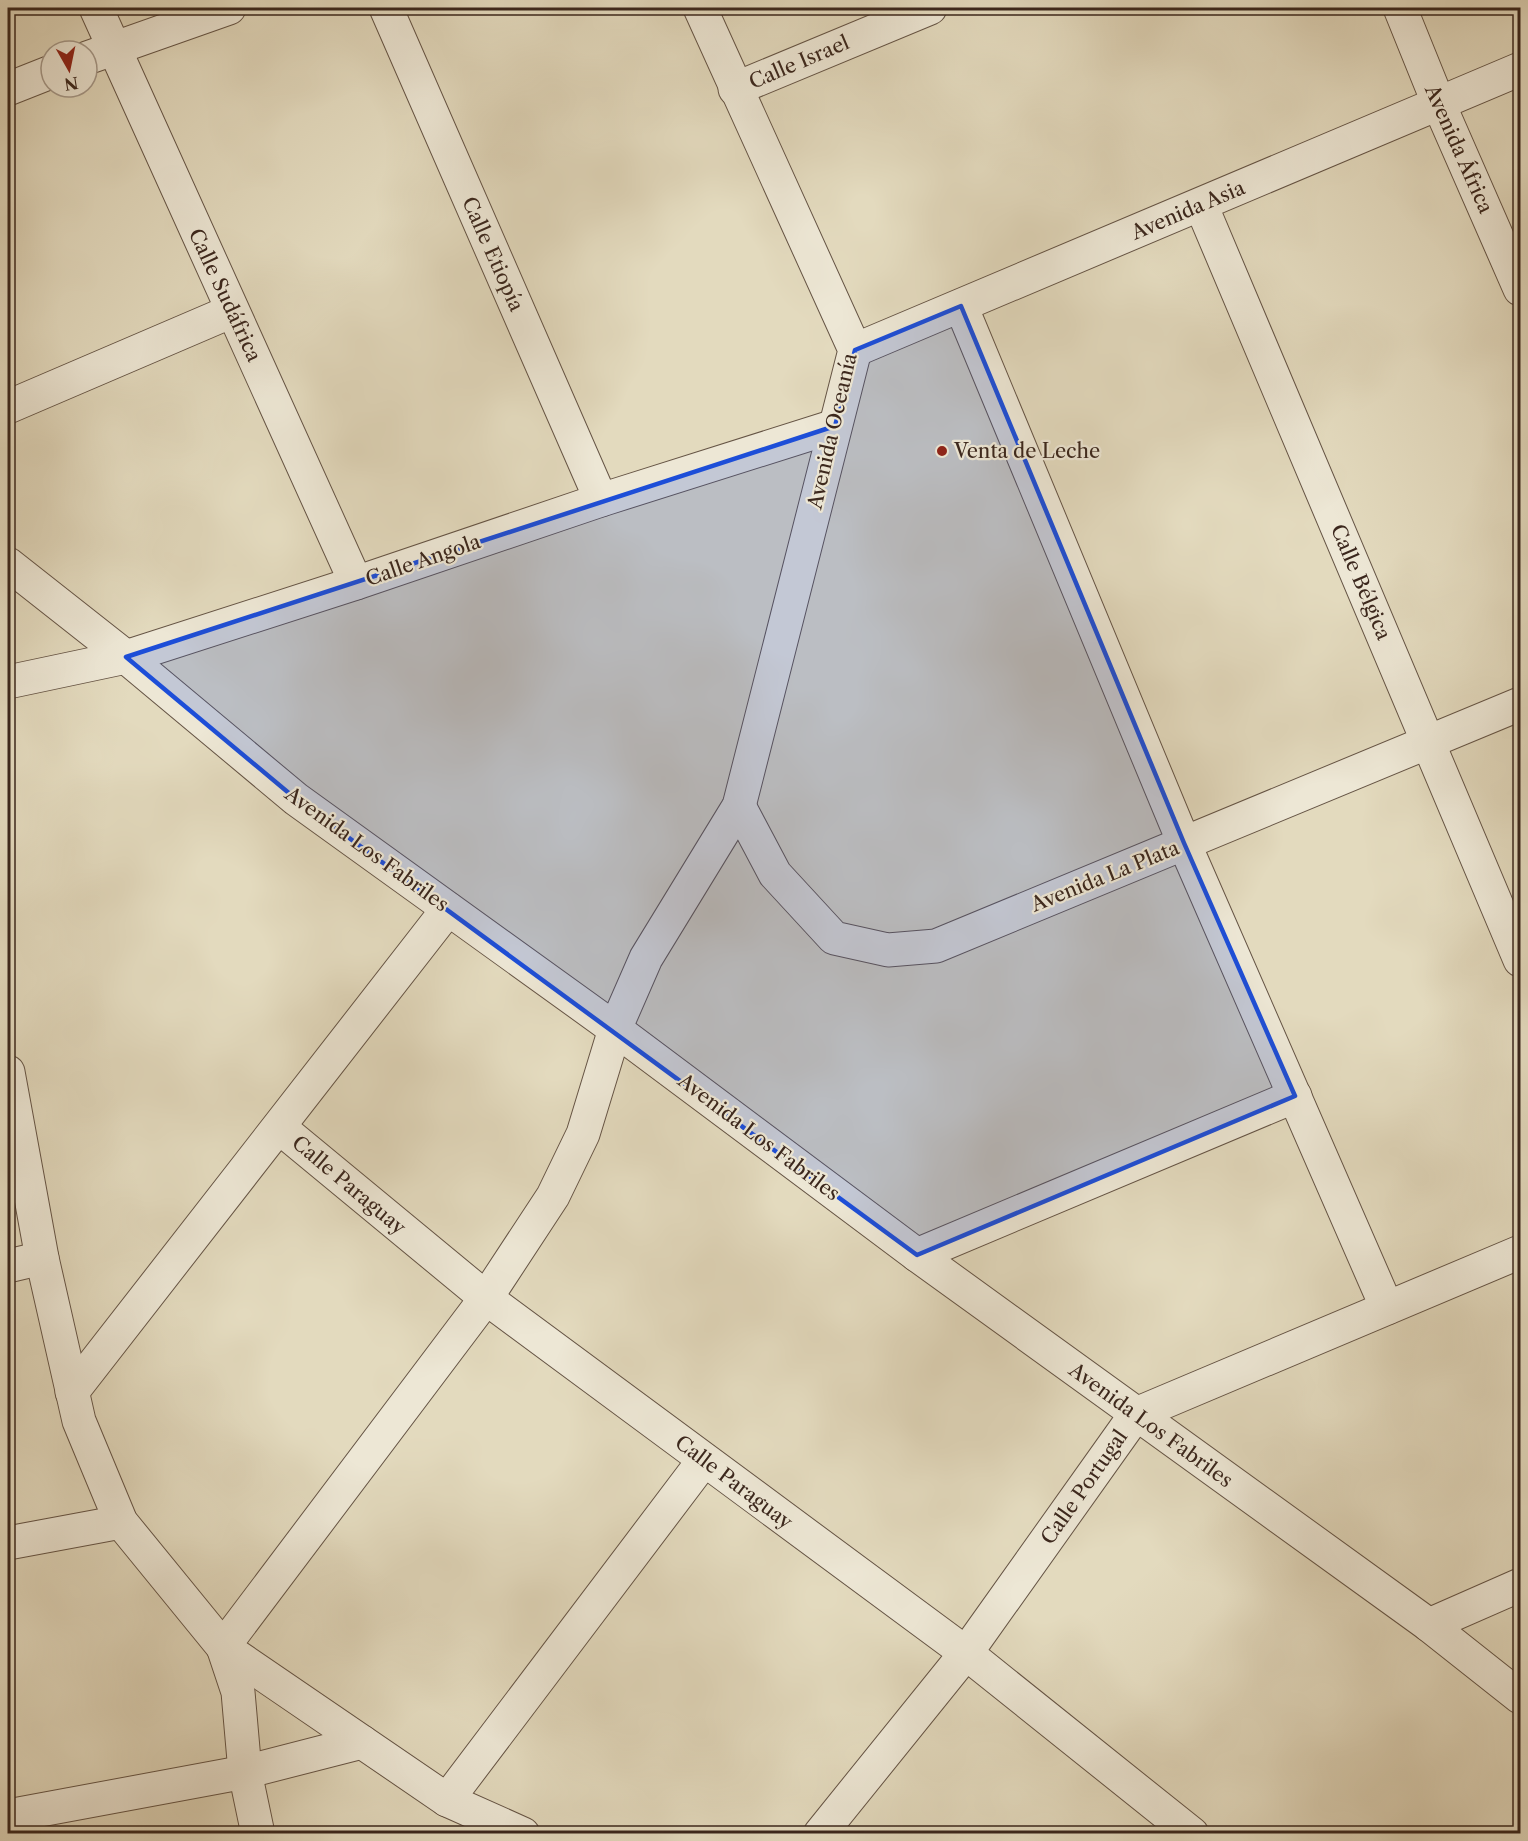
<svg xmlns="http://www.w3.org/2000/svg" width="1528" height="1841" font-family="'Libre Caslon Text',serif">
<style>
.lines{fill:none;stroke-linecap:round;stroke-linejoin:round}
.minor-casing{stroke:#655445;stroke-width:35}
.minor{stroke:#ede7d5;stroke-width:33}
.marked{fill:#1d4ed8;fill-opacity:0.2;stroke:#1d4ed8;stroke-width:4.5;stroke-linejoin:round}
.poi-dot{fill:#8f2418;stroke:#ede7d5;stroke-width:2}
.labels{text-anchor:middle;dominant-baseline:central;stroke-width:4.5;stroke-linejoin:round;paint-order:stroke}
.street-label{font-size:20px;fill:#3b271d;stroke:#ede7d5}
.poi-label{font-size:20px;fill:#3b271d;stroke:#ede7d5;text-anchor:start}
</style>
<rect width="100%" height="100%" fill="#e3dabe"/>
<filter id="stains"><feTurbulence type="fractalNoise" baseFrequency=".00333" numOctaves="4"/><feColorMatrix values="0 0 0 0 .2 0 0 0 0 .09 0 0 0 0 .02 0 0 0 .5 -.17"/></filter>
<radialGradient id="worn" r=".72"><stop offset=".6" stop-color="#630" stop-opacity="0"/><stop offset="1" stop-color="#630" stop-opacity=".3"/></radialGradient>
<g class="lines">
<defs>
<g id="minor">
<path d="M96,8L356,583"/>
<path d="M386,8L601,500"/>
<path d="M1400,8L1438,102L1520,289"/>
<path d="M87,58L229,8"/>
<path d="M8,89L51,72"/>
<path d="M735,89L930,8"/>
<path d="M1201,205L1520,960"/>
<path d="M961,306L1184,843L1387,1308"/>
<path d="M855,350L1520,69"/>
<path d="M8,407L232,311"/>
<path d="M8,564L126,657L296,799L615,1029L917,1255L1429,1625L1520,1697"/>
<path d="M8,682L126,657L356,583L601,500L835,426"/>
<path d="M739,806L775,874L834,938L888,950L936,946L1520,704"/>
<path d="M8,1072L42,1258L79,1421L121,1522L223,1647L447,1800L523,1834"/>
<path d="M279,1127L486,1298L966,1653L1192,1834"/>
<path d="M917,1255L1295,1096"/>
<path d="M8,1266L42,1258"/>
<path d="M72,1392L448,909"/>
<path d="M8,1543L121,1522"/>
<path d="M1429,1625L1520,1585"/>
<path d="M223,1647L486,1298L553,1196L583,1134L615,1029L646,958L739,806L855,350L700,8"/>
<path d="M223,1647L238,1692L245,1772L258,1834"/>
<path d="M447,1800L704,1460"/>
<path d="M8,1816L245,1772L362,1742"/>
<path d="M820,1834L966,1653L1136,1414L1520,1252"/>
</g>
</defs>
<use href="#minor" class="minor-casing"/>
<use href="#minor" class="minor"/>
</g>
<path class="marked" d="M961,306L1184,843L1295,1096L917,1255L296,799L126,657L835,426L855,350Z"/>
<circle class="poi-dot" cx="942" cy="451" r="6"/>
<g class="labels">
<g class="street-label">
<text transform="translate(799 62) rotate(-23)">Calle Israel</text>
<text transform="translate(1459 149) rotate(66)">Avenida África</text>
<text transform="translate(1188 210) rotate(-23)">Avenida Asia</text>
<text transform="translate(493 254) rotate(66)">Calle Etiopía</text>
<text transform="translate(225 295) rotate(65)">Calle Sudáfrica</text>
<text transform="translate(832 431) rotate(-77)">Avenida Oceanía</text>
<text transform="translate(423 560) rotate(-19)">Calle Angola</text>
<text transform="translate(1361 582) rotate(67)">Calle Bélgica</text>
<text transform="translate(367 849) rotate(36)">Avenida Los Fabriles</text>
<text transform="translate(1105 876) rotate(-22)">Avenida La Plata</text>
<text transform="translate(759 1137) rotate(37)">Avenida Los Fabriles</text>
<text transform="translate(349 1185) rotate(40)">Calle Paraguay</text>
<text transform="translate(1151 1425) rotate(36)">Avenida Los Fabriles</text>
<text transform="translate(734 1482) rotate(37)">Calle Paraguay</text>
<text transform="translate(1084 1487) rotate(-55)">Calle Portugal</text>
</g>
<g class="poi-label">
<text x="954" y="451">Venta de Leche</text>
</g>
</g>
<rect width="1528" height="1841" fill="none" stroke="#e3dabe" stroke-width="30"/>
<rect x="9" y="9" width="1510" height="1823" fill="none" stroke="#3b271d" stroke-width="3"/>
<rect x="15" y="15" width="1498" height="1811" fill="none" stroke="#3b271d" stroke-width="1.5"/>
<g transform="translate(69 69) rotate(171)"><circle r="28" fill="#ede7d5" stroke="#a69a8b" stroke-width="1.5"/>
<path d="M0-4.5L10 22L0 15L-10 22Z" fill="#8f2418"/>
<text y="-9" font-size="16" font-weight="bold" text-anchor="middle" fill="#3b271d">N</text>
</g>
<rect width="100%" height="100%" filter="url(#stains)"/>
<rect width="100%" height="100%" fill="url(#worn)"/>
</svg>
